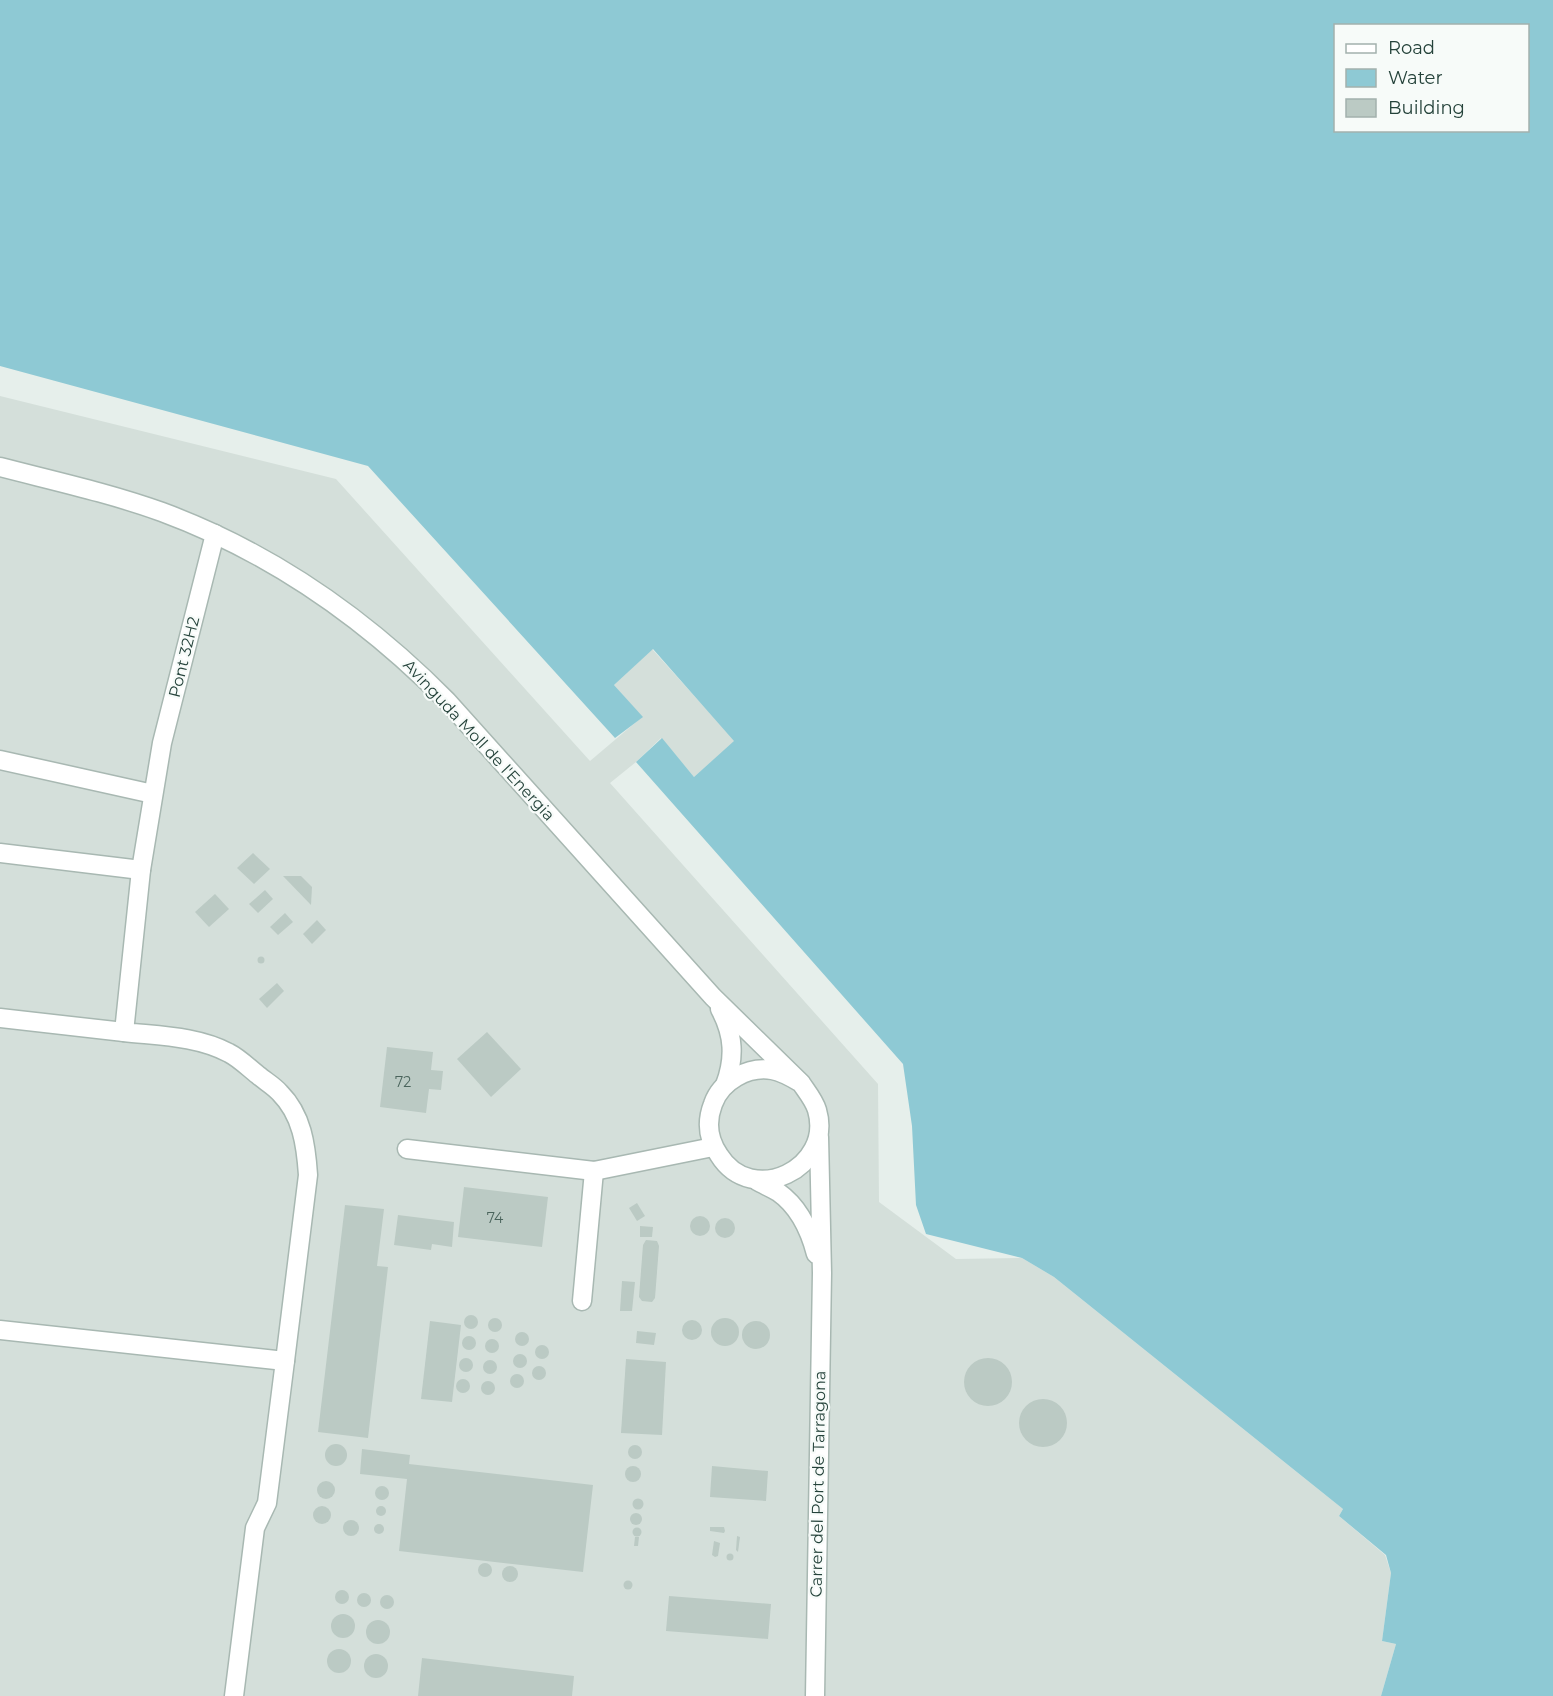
<svg xmlns="http://www.w3.org/2000/svg" width="1553" height="1696" font-family="Montserrat,sans-serif">
<style>
.built{fill:#d4dfda}
.water{fill:#8ec9d4;fill-rule:evenodd}
.building{fill:#bbcac4}
.lines{fill:none;stroke-linecap:round;stroke-linejoin:round}
.service-casing{stroke:#a8b8b2;stroke-width:21}
.minor-casing{stroke:#a8b8b2;stroke-width:21}
.service{stroke:#fff;stroke-width:18}
.minor{stroke:#fff;stroke-width:18}
.labels{text-anchor:middle;dominant-baseline:central;stroke-width:4.5;stroke-linejoin:round;paint-order:stroke}
.number-label{font-size:14px;fill:#4a645c}
.street-label{font-size:16px;fill:#24423a;stroke:#f7fbf9}
</style>
<rect width="100%" height="100%" fill="#e6efeb"/>
<path class="built" d="M0,396L336,479L590,761L642,717L614,685L652,649L735,741L694,777L661,738L636,762L610,783L878,1084L879,1202L956,1259L1022,1258L1054,1277L1343,1509L1339,1516L1385,1555L1391,1573L1382,1641L1396,1644L1381,1696H0Z"/>
<path class="water" d="M0,0H1553V1696H1381L1396,1644L1382,1641L1391,1573L1386,1555L1339,1516L1343,1509L1054,1277L1022,1258L926,1234L916,1205L912,1126L903,1064L636,762L662,738L694,777L734,741L653,649L614,685L643,717L615,738L368,466L0,366ZM1336,26H1528V130H1336Z"/>
<g class="building">
<path d="M253,853L270,869L254,884L237,868Z"/>
<path d="M283,876H301L312,887L311,905Z"/>
<path d="M265,890L273,899L258,913L249,904Z"/>
<path d="M215,894L229,909L209,927L195,912Z"/>
<path d="M285,913L293,922L278,935L270,927Z"/>
<path d="M317,920L326,930L312,944L303,934Z"/>
<circle cx="261" cy="960" r="3.5"/>
<path d="M277,983L284,991L267,1008L259,999Z"/>
<path d="M487,1032L521,1069L491,1097L457,1059Z"/>
<path d="M387,1047L433,1052L431,1070L443,1071L441,1090L429,1089L426,1113L380,1107Z"/>
<path d="M464,1187L548,1197L542,1247L458,1237Z"/>
<path d="M637,1203L645,1216L637,1221L629,1208Z"/>
<path d="M345,1205L384,1209L377,1266L388,1267L368,1438L318,1432Z"/>
<path d="M398,1215L454,1222L452,1247L432,1244L431,1250L394,1245Z"/>
<circle cx="700" cy="1226" r="10"/>
<circle cx="725" cy="1228" r="10"/>
<path d="M640,1226L653,1227L652,1237H640Z"/>
<path d="M646,1240L657,1241L659,1246L655,1298L652,1302L642,1301L639,1297L643,1245Z"/>
<path d="M622,1281L635,1282L632,1311H620Z"/>
<circle cx="471" cy="1322" r="7"/>
<circle cx="495" cy="1325" r="7"/>
<circle cx="725" cy="1332" r="14"/>
<circle cx="692" cy="1330" r="10"/>
<circle cx="756" cy="1335" r="14"/>
<path d="M430,1321L461,1325L452,1402L421,1399Z"/>
<path d="M637,1331L656,1333L654,1345L636,1343Z"/>
<circle cx="522" cy="1339" r="7"/>
<circle cx="469" cy="1343" r="7"/>
<circle cx="492" cy="1346" r="7"/>
<circle cx="542" cy="1352" r="7"/>
<circle cx="520" cy="1361" r="7"/>
<circle cx="988" cy="1382" r="24"/>
<circle cx="466" cy="1365" r="7"/>
<path d="M626,1359L666,1362L662,1435L621,1433Z"/>
<circle cx="490" cy="1367" r="7"/>
<circle cx="539" cy="1373" r="7"/>
<circle cx="517" cy="1381" r="7"/>
<circle cx="463" cy="1386" r="7"/>
<circle cx="488" cy="1388" r="7"/>
<circle cx="1043" cy="1423" r="24"/>
<circle cx="336" cy="1455" r="11"/>
<circle cx="635" cy="1452" r="7"/>
<path d="M362,1449L410,1455L409,1464L593,1485L583,1572L399,1551L407,1479L360,1474Z"/>
<path d="M712,1466L768,1471L766,1501L710,1497Z"/>
<circle cx="633" cy="1474" r="8"/>
<circle cx="326" cy="1490" r="9"/>
<circle cx="382" cy="1493" r="7"/>
<circle cx="638" cy="1504" r="5.5"/>
<circle cx="381" cy="1511" r="5"/>
<circle cx="322" cy="1515" r="9"/>
<circle cx="636" cy="1519" r="6"/>
<circle cx="351" cy="1528" r="8"/>
<circle cx="379" cy="1529" r="5"/>
<path d="M710,1527H724L725,1531L724,1533L710,1531Z"/>
<circle cx="637" cy="1532" r="4.5"/>
<path d="M737,1536L740,1537L738,1552L736,1550Z"/>
<path d="M635,1537H639L638,1546H634Z"/>
<path d="M714,1541L720,1543L718,1556L715,1557L712,1555Z"/>
<circle cx="730" cy="1557" r="3.5"/>
<circle cx="485" cy="1570" r="7"/>
<circle cx="510" cy="1574" r="8"/>
<circle cx="628" cy="1585" r="4.5"/>
<circle cx="342" cy="1597" r="7"/>
<circle cx="364" cy="1600" r="7"/>
<circle cx="387" cy="1602" r="7"/>
<path d="M669,1596L771,1604L768,1639L666,1631Z"/>
<circle cx="343" cy="1626" r="12"/>
<circle cx="378" cy="1632" r="12"/>
<circle cx="339" cy="1661" r="12"/>
<circle cx="376" cy="1666" r="12"/>
<path d="M422,1658L574,1676L572,1696H418Z"/>
</g>
<g class="lines">
<defs>
<g id="service">
<path d="M0,760L153,794"/>
<path d="M0,853L141,870"/>
<path d="M0,1018L124,1032"/>
<path d="M407,1149L594,1171L713,1147"/>
<path d="M582,1301L594,1171"/>
<path d="M0,1330L285,1361L308,1175C306,1145 302,1115 280,1093C274,1086 265,1081 258,1075C249,1068 239,1058 229,1053C197,1036 159,1036 124,1032L141,870L162,743L215,534"/>
<path d="M234,1696L255,1528L267,1503L285,1361"/>
</g>
<g id="minor">
<path d="M0,467C54,481 109,493 162,512C270,552 366,619 447,701L713,997L801,1083C807,1092 814,1100 817,1110C834,1168 752,1208 719,1155C708,1139 706,1122 713,1104C721,1081 748,1066 772,1070C783,1072 791,1077 801,1083"/>
<path d="M720,1009C734,1035 735,1058 725,1085"/>
<path d="M757,1181C764,1185 772,1188 778,1192C798,1206 810,1231 816,1254"/>
<path d="M815,1696L822,1273L819,1137"/>
</g>
</defs>
<use href="#service" class="service-casing"/>
<use href="#minor" class="minor-casing"/>
<use href="#service" class="service"/>
<use href="#minor" class="minor"/>
</g>
<g class="labels">
<g class="number-label">
<text x="403" y="1082">72</text>
<text x="495" y="1218">74</text>
</g>
<g class="street-label">
<text transform="translate(184 657) rotate(-76)">Pont 32H2</text>
<text transform="translate(479 740) rotate(47)">Avinguda Moll de l'Energia</text>
<text transform="translate(818 1484) rotate(-89)">Carrer del Port de Tarragona</text>
</g>
</g>
<rect x="1334" y="24" width="195" height="108" fill="#f7fbf9" stroke="#a3b1ad" stroke-width="1.5"/>
<rect x="1346" y="44" width="30" height="9" fill="#ffffff" stroke="#a3b1ad" stroke-width="1.5"/>
<text x="1388" y="54" font-size="18" fill="#24423a">Road</text>
<rect x="1346" y="69" width="30" height="18" fill="#8ec9d4" stroke="#a3b1ad" stroke-width="1.5"/>
<text x="1388" y="84" font-size="18" fill="#24423a">Water</text>
<rect x="1346" y="99" width="30" height="18" fill="#bbcac4" stroke="#a3b1ad" stroke-width="1.5"/>
<text x="1388" y="114" font-size="18" fill="#24423a">Building</text>
</svg>
